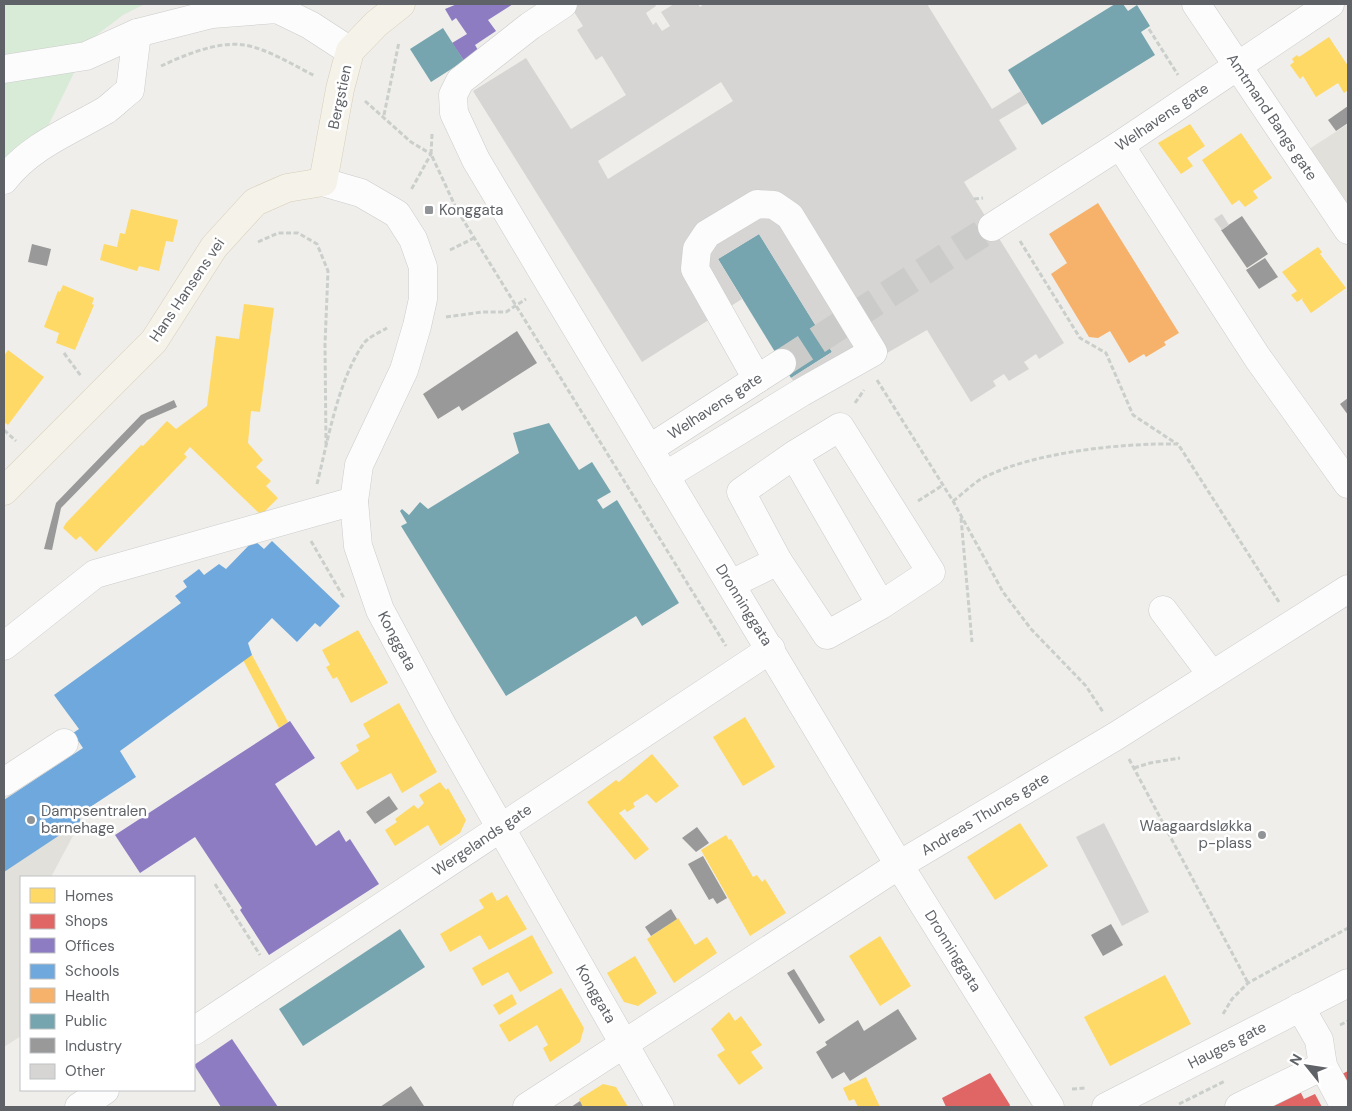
<svg xmlns="http://www.w3.org/2000/svg" width="1352" height="1111" font-family="'DM Sans',sans-serif">
<style>
.education{fill:#e2e0da}
.green{fill:#d8ebd6}
.homes{fill:#ffd966}
.shops{fill:#e06666}
.offices{fill:#8e7cc3}
.schools{fill:#6fa8dc}
.health{fill:#f6b26b}
.public{fill:#76a5af}
.industry{fill:#999}
.building{fill:#d6d5d3;fill-rule:evenodd}
.lines{fill:none;stroke-linecap:round;stroke-linejoin:round}
.minor-tunnel{stroke:#cbcbca;stroke-width:28;stroke-dasharray:28 14;stroke-linecap:butt}
.minor-casing{stroke:#cbcccc;stroke-width:29}
.major-casing{stroke:#d7ceb8;stroke-width:29}
.path{stroke:#cacfcc;stroke-width:3;stroke-dasharray:5 2.5;stroke-linecap:butt}
.minor{stroke:#fdfcfc;stroke-width:28}
.major{stroke:#f4f2e9;stroke-width:28}
.poi-dot{fill:#919496;stroke:#fff;stroke-width:2}
.labels{text-anchor:middle;dominant-baseline:central;stroke-width:5;stroke-linejoin:round;paint-order:stroke}
.street-label{font-size:15px;fill:#5f6368;stroke:#fff}
.poi-label{font-size:15px;fill:#5f6368;stroke:#fff;text-anchor:start}
</style>
<rect width="100%" height="100%" fill="#efeeea"/>
<g class="education">
<path d="M1348,124V208L1309,149Z"/>
<path d="M48,770L82,819L51,877H21V1036L4,1047V799Z"/>
</g>
<path class="green" d="M4,4H145L123,15L90,40L26,171L4,192Z"/>
<g class="homes">
<path d="M1329,37L1348,66V90L1344,93L1338,83L1316,97L1303,76L1300,79L1290,65L1294,62L1292,59L1297,55L1299,57Z"/>
<path d="M1190,124L1205,146L1187,158L1193,166L1181,174L1158,143Z"/>
<path d="M1241,133L1272,178L1253,191L1258,198L1245,207L1239,200L1232,205L1202,160Z"/>
<path d="M131,209L178,220L173,242L166,241L159,271L139,266L137,271L100,260L104,244L117,247L120,233L125,234Z"/>
<path d="M1318,247L1322,252L1320,254L1346,288L1311,313L1302,300L1303,298L1297,302L1291,295L1297,291L1282,272Z"/>
<path d="M63,285L94,298L92,304L94,305L75,350L56,343L59,333L44,327L58,291L60,292Z"/>
<path d="M244,304L274,308L260,412L251,411L248,443L263,460L256,467L271,481L266,486L278,498L261,515L190,447L184,454L187,457L96,552L80,536L76,540L63,528L66,523L141,445L143,446L167,421L176,429L207,406L216,336L239,339Z"/>
<path d="M8,350L44,377L8,425L4,422V356Z"/>
<path d="M358,630L388,683L351,703L337,677L333,679L326,667L330,665L322,650Z"/>
<path d="M252,655L288,722L279,728L243,660Z"/>
<path d="M399,703L437,772L402,793L391,773L357,790L340,763L359,751L356,745L370,737L363,724Z"/>
<path d="M745,717L775,767L743,786L713,737Z"/>
<path d="M652,754L679,786L656,803L647,794L633,803L635,807L627,812L625,809L619,813L649,849L635,860L587,802L616,780L619,782Z"/>
<path d="M440,782L446,790L448,788L466,820L460,833L440,846L428,825L395,846L385,830L397,822L395,819L414,805L418,809L424,803L419,795Z"/>
<path d="M1020,823L1048,866L995,900L967,857Z"/>
<path d="M726,835L729,840L731,839L753,877L757,875L762,882L765,879L786,913L750,936L701,850Z"/>
<path d="M492,892L497,901L507,895L527,929L489,950L480,935L450,952L440,934L484,908L479,900Z"/>
<path d="M678,918L695,945L707,937L717,953L674,983L647,939Z"/>
<path d="M532,935L553,973L520,992L508,972L482,986L472,968Z"/>
<path d="M880,936L911,986L880,1006L849,956Z"/>
<path d="M635,956L657,993L638,1006L624,1002L607,973Z"/>
<path d="M1165,975L1191,1024L1110,1066L1084,1017Z"/>
<path d="M561,988L584,1028L580,1042L550,1062L543,1048L548,1045L537,1025L509,1042L499,1025Z"/>
<path d="M512,994L517,1004L499,1015L493,1005Z"/>
<path d="M729,1012L735,1021L741,1016L762,1045L751,1052L763,1068L739,1085L717,1055L725,1050L711,1029Z"/>
<path d="M866,1077L880,1107H858L854,1099L849,1101L843,1088Z"/>
<path d="M603,1084L616,1087L628,1107H583L579,1099Z"/>
</g>
<g class="shops">
<path d="M1348,1071V1086L1342,1074Z"/>
<path d="M990,1073L1010,1105L1009,1107H946L942,1098Z"/>
<path d="M1297,1085L1304,1099L1315,1094L1322,1107H1252Z"/>
</g>
<g class="offices">
<path d="M457,4H513L488,20L496,31L475,45L481,55L464,61L452,43L467,34L456,18L452,21L445,9Z"/>
<path d="M290,721L315,758L275,784L316,846L339,830L346,842L350,839L379,884L269,955L240,910L242,908L195,837L140,873L115,835Z"/>
<path d="M232,1039L278,1107H221L194,1065Z"/>
</g>
<path class="schools" d="M254,540L264,549L272,541L340,606L320,627L315,623L297,642L272,618L248,643L252,655L120,751L136,777L78,815L81,821L4,872V800L83,748L73,733L79,729L54,695L181,603L175,596L187,587L183,581L199,569L204,575L219,564L226,569Z"/>
<path class="health" d="M1098,203L1179,333L1164,342L1166,345L1146,357L1144,354L1129,363L1110,331L1098,338L1089,337L1051,274L1067,263L1049,234Z"/>
<g class="public">
<path d="M1115,4H1123L1128,11L1137,5L1150,26L1141,32L1155,55L1042,125L1008,70Z"/>
<path d="M443,28L464,61L431,82L410,49Z"/>
<path d="M759,234L832,352L791,378L718,259Z"/>
<path d="M549,423L579,470L592,462L611,492L597,500L603,509L617,500L679,603L642,626L636,616L506,696L401,526L407,523L400,511L402,509L409,515L420,502L428,509L519,453L513,433Z"/>
<path d="M400,929L425,967L303,1046L279,1009Z"/>
</g>
<g class="industry">
<path d="M1348,106V123L1336,131L1328,120Z"/>
<path d="M1242,216L1268,254L1247,268L1221,230Z"/>
<path d="M32,244L51,249L47,266L28,262Z"/>
<path d="M1265,258L1278,277L1259,289L1246,270Z"/>
<path d="M517,331L537,363L462,411L459,406L438,419L423,394Z"/>
<path d="M1348,398V415L1340,404Z"/>
<path d="M174,400L177,407L147,420L61,508L52,550L44,549L56,503L141,415Z"/>
<path d="M389,796L398,809L375,824L366,812Z"/>
<path d="M697,827L709,843L696,852L682,838Z"/>
<path d="M703,856L727,898L717,904L713,898L709,900L688,864Z"/>
<path d="M671,909L677,919L651,936L645,927Z"/>
<path d="M1111,924L1123,945L1103,956L1091,935Z"/>
<path d="M794,969L825,1020L819,1024L787,973Z"/>
<path d="M898,1009L917,1039L850,1081L844,1072L832,1079L816,1052L827,1045L825,1042L858,1020L864,1031Z"/>
<path d="M411,1086L424,1106L422,1107H380Z"/>
<path d="M580,1101L583,1107H571Z"/>
</g>
<g class="building">
<path d="M569,4H655L656,6L646,13L653,25L656,22L662,31L670,26L661,12L674,4H698L700,7L704,4H927L992,109L1021,91L1028,103L999,120L1017,149L964,182L1064,343L1039,359L1036,354L1024,362L1029,369L1009,381L1004,374L993,381L996,386L971,402L927,330L868,364L802,392L791,378L832,352L759,234L718,259L742,299L642,362L473,91L526,58L571,129L626,95L602,56L596,60L577,30L583,26ZM721,82L733,101L608,179L598,161Z"/>
<path d="M1222,214L1229,225L1222,230L1214,219Z"/>
<path d="M1104,823L1149,912L1122,926L1076,837Z"/>
</g>
<g class="lines">
<path class="minor-tunnel" d="M782,363L992,227"/>
<defs>
<g id="minor">
<path d="M563,4L530,26L460,81L453,95L454,113L476,160L550,284L899,865L1050,1107"/>
<path d="M1196,4L1348,230"/>
<path d="M4,69L86,56L137,33L212,14L277,9L310,25L350,51"/>
<path d="M1120,145L1257,357L1348,484"/>
<path d="M4,180C30,146 70,131 106,110C114,104 122,96 130,90L137,33"/>
<path d="M323,182L361,193L397,214L413,239L423,267V299L417,326L404,370L359,465L354,501L358,546L380,610L442,725L660,1107"/>
<path d="M992,227L1120,145L1330,4"/>
<path d="M649,449L782,363"/>
<path d="M794,455L881,605L827,635L778,561L741,492L794,455L840,427L931,572L881,605"/>
<path d="M665,476L802,392L873,352L790,216L774,205L757,204L707,234L697,249L695,269L757,379"/>
<path d="M731,584L778,561"/>
<path d="M1163,610L1212,675"/>
<path d="M4,646L95,574L354,501"/>
<path d="M4,782L64,743"/>
<path d="M1300,1007L1319,1040L1323,1066L1345,1107"/>
<path d="M194,1031L771,649"/>
<path d="M79,1107L105,1090"/>
<path d="M527,1107L899,865L1116,736L1348,589"/>
<path d="M1106,1107L1348,983"/>
<path d="M1239,1107L1323,1066"/>
</g>
<path id="major" d="M4,491L154,341L214,247L255,202L287,188L323,182L340,89L350,51L376,24L401,4"/>
</defs>
<use href="#minor" class="minor-casing"/>
<use href="#major" class="major-casing"/>
<g class="path">
<path d="M1149,29L1178,75"/>
<path d="M161,66C185,55 217,41 244,45C266,48 295,66 315,76"/>
<path d="M365,101L411,142L431,154L411,190"/>
<path d="M384,115L399,42"/>
<path d="M432,134L431,154L457,210L726,646"/>
<path d="M974,199L983,198"/>
<path d="M1020,241L1080,338L1106,353L1133,415L1177,444"/>
<path d="M258,242L278,233H298L317,244L328,271L325,344L326,444"/>
<path d="M450,250L474,238"/>
<path d="M446,317L482,312H506L526,299"/>
<path d="M64,353L81,376"/>
<path d="M877,380L953,501L1003,592L1031,629L1086,686L1103,712"/>
<path d="M855,403L864,390"/>
<path d="M4,430L16,441"/>
<path d="M317,484C328,440 338,380 364,343C369,337 380,332 387,328"/>
<path d="M918,501L943,485"/>
<path d="M953,501C963,494 973,483 983,478C1033,452 1122,443 1178,444L1279,602"/>
<path d="M961,518L972,642"/>
<path d="M311,541L344,598"/>
<path d="M1129,759L1248,983"/>
<path d="M1134,768L1150,763L1180,758"/>
<path d="M215,884L260,955"/>
<path d="M1223,1014L1232,999L1248,983L1348,928"/>
<path d="M1340,1025L1348,1021"/>
<path d="M1072,1089L1086,1088"/>
<path d="M1179,1104L1225,1081"/>
</g>
<use href="#minor" class="minor"/>
<use href="#major" class="major"/>
</g>
<g class="poi-dot">
<rect x="424" y="205" width="10" height="10" rx="2.5"/>
<circle cx="31" cy="820" r="5"/>
<circle cx="1262" cy="835" r="5"/>
</g>
<g class="labels">
<g class="street-label">
<text transform="translate(340 97) rotate(-78)">Bergstien</text>
<text transform="translate(1162 117) rotate(-34)">Welhavens gate</text>
<text transform="translate(1272 117) rotate(56)">Amtmand Bangs gate</text>
<text transform="translate(187 290) rotate(-56)">Hans Hansens vei</text>
<text transform="translate(715 406) rotate(-33)">Welhavens gate</text>
<text transform="translate(744 605) rotate(58)">Dronninggata</text>
<text transform="translate(397 641) rotate(62)">Konggata</text>
<text transform="translate(985 814) rotate(-31)">Andreas Thunes gate</text>
<text transform="translate(482 840) rotate(-34)">Wergelands gate</text>
<text transform="translate(953 951) rotate(58)">Dronninggata</text>
<text transform="translate(596 994) rotate(60)">Konggata</text>
<text transform="translate(1227 1045) rotate(-27)">Hauges gate</text>
</g>
<g class="poi-label">
<text x="439" y="210">Konggata</text>
<text x="41" y="811">Dampsentralen<tspan x="41" dy="17">barnehage</tspan></text>
<text x="1252" y="826" text-anchor="end">Waagaardsløkka<tspan x="1252" dy="17">p-plass</tspan></text>
</g>
</g>
<rect width="1352" height="1111" fill="none" stroke="#5f6368" stroke-width="10"/>
<rect x="20" y="876" width="175" height="215" fill="#ffffff" stroke="#bfc1c3"/>
<rect x="30" y="888" width="25" height="15" fill="#ffd966" stroke="#bfc1c3"/>
<text x="65" y="901" font-size="15" fill="#5f6368">Homes</text>
<rect x="30" y="914" width="25" height="15" fill="#e06666" stroke="#bfc1c3"/>
<text x="65" y="926" font-size="15" fill="#5f6368">Shops</text>
<rect x="30" y="938" width="25" height="15" fill="#8e7cc3" stroke="#bfc1c3"/>
<text x="65" y="951" font-size="15" fill="#5f6368">Offices</text>
<rect x="30" y="964" width="25" height="15" fill="#6fa8dc" stroke="#bfc1c3"/>
<text x="65" y="976" font-size="15" fill="#5f6368">Schools</text>
<rect x="30" y="988" width="25" height="15" fill="#f6b26b" stroke="#bfc1c3"/>
<text x="65" y="1001" font-size="15" fill="#5f6368">Health</text>
<rect x="30" y="1014" width="25" height="15" fill="#76a5af" stroke="#bfc1c3"/>
<text x="65" y="1026" font-size="15" fill="#5f6368">Public</text>
<rect x="30" y="1038" width="25" height="15" fill="#999999" stroke="#bfc1c3"/>
<text x="65" y="1051" font-size="15" fill="#5f6368">Industry</text>
<rect x="30" y="1064" width="25" height="15" fill="#d6d5d3" stroke="#bfc1c3"/>
<text x="65" y="1076" font-size="15" fill="#5f6368">Other</text>
<g transform="translate(1307 1066) rotate(300)" stroke="#ffffff" stroke-width="4" paint-order="stroke">
<path d="M0-4L9 19L0 12L-9 19Z" fill="#5f6368"/>
<text y="-8" font-size="14" font-weight="bold" text-anchor="middle" fill="#5f6368">N</text>
</g>
</svg>
